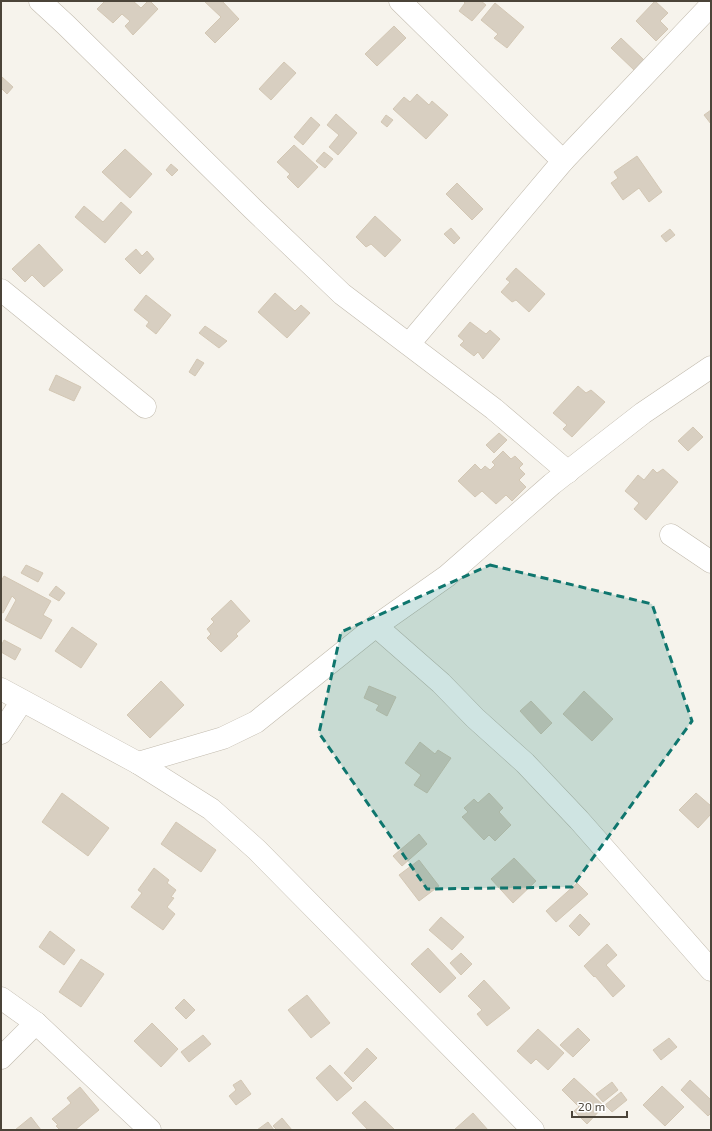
<svg xmlns="http://www.w3.org/2000/svg" width="712" height="1131" font-family="'Exo 2',sans-serif">
<style>
.building{fill:#d8cfc1;stroke:#d3c7b4}
.lines{fill:none;stroke-linecap:round;stroke-linejoin:round}
.street-casing{stroke:#c2bbae;stroke-width:23}
.street{stroke:#fff;stroke-width:22}
.marked{fill:#0f766e;fill-opacity:0.2;stroke:#0f766e;stroke-width:3;stroke-dasharray:8 5;stroke-linejoin:round}
</style>
<rect width="100%" height="100%" fill="#f6f3ec"/>
<g class="building">
<path d="M105,1H133L141,8L148,1H150L158,9L133,35L125,26L130,21L122,14L113,23L97,9Z"/>
<path d="M204,1H222L239,19L215,43L205,33L221,17Z"/>
<path d="M463,1H481L486,5L472,21L459,11L465,3Z"/>
<path d="M655,1L668,13L660,21L668,29L656,41L636,21Z"/>
<path d="M495,3L524,27L507,48L494,38L498,34L481,20Z"/>
<path d="M394,26L406,38L377,66L365,54Z"/>
<path d="M621,38L644,60L634,70L611,48Z"/>
<path d="M284,62L296,73L271,100L259,89Z"/>
<path d="M2,77L13,87L7,94L1,88Z"/>
<path d="M417,94L429,105L432,101L448,115L426,139L393,109L404,97L410,102Z"/>
<path d="M711,110V124L704,115Z"/>
<path d="M336,114L357,133L338,155L329,147L339,135L327,125Z"/>
<path d="M386,115L393,120L387,127L381,122Z"/>
<path d="M311,117L320,125L303,145L294,137Z"/>
<path d="M294,145L318,167L298,188L287,177L290,174L277,162Z"/>
<path d="M125,149L152,174L130,198L102,172Z"/>
<path d="M324,152L333,159L325,168L316,161Z"/>
<path d="M637,156L662,192L649,202L639,188L623,200L611,183L618,178L614,172Z"/>
<path d="M171,164L178,170L172,176L166,170Z"/>
<path d="M457,183L483,209L472,220L446,194Z"/>
<path d="M121,202L132,212L105,243L75,217L84,206L103,222Z"/>
<path d="M375,216L401,240L385,257L371,244L366,247L356,237Z"/>
<path d="M451,228L460,238L454,244L444,234Z"/>
<path d="M670,229L675,235L666,242L661,236Z"/>
<path d="M39,244L63,270L44,287L32,275L25,282L12,269Z"/>
<path d="M136,249L142,256L147,251L154,259L140,274L125,259Z"/>
<path d="M516,268L545,294L529,312L516,300L512,302L501,292L510,282L506,279Z"/>
<path d="M275,293L295,311L301,305L310,313L287,338L258,312Z"/>
<path d="M146,295L171,315L156,334L146,326L149,322L134,310Z"/>
<path d="M470,322L486,334L490,330L500,339L483,359L478,352L474,356L460,345L464,341L458,336Z"/>
<path d="M205,326L227,341L219,348L199,333Z"/>
<path d="M197,359L204,363L195,376L189,372Z"/>
<path d="M56,375L81,387L74,401L49,390Z"/>
<path d="M578,386L586,393L591,390L605,402L572,437L563,429L567,425L553,413Z"/>
<path d="M693,427L703,437L688,451L678,441Z"/>
<path d="M499,433L507,440L494,453L486,445Z"/>
<path d="M503,451L511,459L515,456L523,464L519,468L525,474L519,480L526,487L512,501L506,495L496,504L482,491L475,497L458,481L475,464L481,470L485,466L490,470L495,465L492,462Z"/>
<path d="M653,469L657,473L663,469L678,482L646,520L634,509L639,503L625,491L638,475L644,480Z"/>
<path d="M26,565L43,573L38,582L21,573Z"/>
<path d="M4,576L51,601L43,615L52,620L41,639L5,620L16,600L12,596L3,613L1,612V581Z"/>
<path d="M56,586L65,593L59,601L49,595Z"/>
<path d="M231,600L250,621L236,634L238,636L221,652L207,638L211,634L207,629L214,622L211,619Z"/>
<path d="M72,627L97,644L81,668L55,651Z"/>
<path d="M4,640L21,649L15,660L1,652V646Z"/>
<path d="M161,681L184,705L150,738L127,715Z"/>
<path d="M369,686L396,697L387,716L376,710L379,705L364,698Z"/>
<path d="M584,691L613,719L592,741L563,714Z"/>
<path d="M531,701L552,723L541,734L520,711Z"/>
<path d="M420,742L435,754L438,750L451,758L427,793L414,785L421,775L405,763Z"/>
<path d="M62,793L109,828L88,856L42,822Z"/>
<path d="M489,793L503,808L499,812L511,825L495,841L489,835L484,840L462,817L468,812L464,808L474,799L478,803Z"/>
<path d="M696,793L711,806V814L698,828L679,810Z"/>
<path d="M176,822L216,850L201,872L161,844Z"/>
<path d="M419,834L427,844L402,866L393,856Z"/>
<path d="M514,858L536,881L513,903L491,879Z"/>
<path d="M419,860L439,886L419,901L399,875Z"/>
<path d="M154,868L169,880L167,883L176,890L171,897L174,898L167,907L175,914L163,930L131,907L142,893L138,890Z"/>
<path d="M577,883L588,894L556,922L546,911Z"/>
<path d="M580,914L590,924L579,936L569,926Z"/>
<path d="M441,917L464,937L452,950L429,930Z"/>
<path d="M50,931L75,950L64,965L39,947Z"/>
<path d="M607,944L617,955L606,965L625,986L613,997L595,976L594,977L584,966Z"/>
<path d="M428,948L456,978L440,993L411,964Z"/>
<path d="M461,953L472,964L461,975L450,963Z"/>
<path d="M81,959L104,974L81,1007L59,992Z"/>
<path d="M484,980L510,1008L487,1026L477,1014L482,1010L468,996Z"/>
<path d="M307,995L330,1023L311,1038L288,1010Z"/>
<path d="M184,999L195,1010L186,1019L175,1008Z"/>
<path d="M152,1023L178,1049L161,1067L134,1041Z"/>
<path d="M578,1028L590,1040L573,1057L560,1045Z"/>
<path d="M538,1029L564,1053L548,1070L536,1059L531,1064L517,1051Z"/>
<path d="M203,1035L211,1044L189,1062L181,1052Z"/>
<path d="M669,1038L677,1047L661,1060L653,1050Z"/>
<path d="M367,1048L377,1058L353,1082L344,1073Z"/>
<path d="M330,1065L352,1088L337,1101L316,1078Z"/>
<path d="M574,1078L604,1106L587,1124L574,1111L579,1107L562,1090Z"/>
<path d="M241,1080L251,1094L236,1105L229,1096L236,1090L233,1085Z"/>
<path d="M690,1080L711,1100V1113L708,1116L681,1090Z"/>
<path d="M612,1082L618,1090L603,1102L596,1094Z"/>
<path d="M662,1086L684,1107L665,1126L643,1105Z"/>
<path d="M80,1087L99,1110L75,1130H60L56,1126L58,1125L52,1119L71,1103L67,1098Z"/>
<path d="M621,1092L627,1100L612,1112L605,1105Z"/>
<path d="M365,1101L395,1130H368L352,1113Z"/>
<path d="M473,1113L488,1130H454Z"/>
<path d="M31,1117L41,1130H15Z"/>
<path d="M282,1118L292,1130H277L273,1126Z"/>
<path d="M268,1122L274,1130H257Z"/>
</g>
<g class="lines">
<defs>
<g id="street">
<path d="M40,1L66,25L253,209L342,294L494,409L568,472"/>
<path d="M400,1L563,161"/>
<path d="M1,290L145,407"/>
<path d="M409,344L563,161L711,5"/>
<path d="M671,535L711,562"/>
<path d="M376,626L441,683L475,718L525,763L579,820L711,970"/>
<path d="M1,689L138,763L211,809L257,850L533,1130"/>
<path d="M1,733L22,701"/>
<path d="M138,763L223,738L256,722L376,626L447,576L552,484L598,448L643,413L711,367"/>
<path d="M1,998L36,1023L150,1130"/>
<path d="M1,1058L36,1023"/>
</g>
</defs>
<use href="#street" class="street-casing"/>
<use href="#street" class="street"/>
</g>
<path class="marked" d="M490,565L652,604L692,721L572,887L427,889L319,733L341,632Z"/>
<rect width="712" height="1131" fill="none" stroke="#4b4439" stroke-width="4"/>
<path d="M572 1111v6h55v-6" fill="none" stroke="#4b4439" stroke-width="2"/>
<text x="578" y="1111" font-size="12" fill="#4b4439" stroke="#ffffff" stroke-width="3" paint-order="stroke">20 m</text>
</svg>
